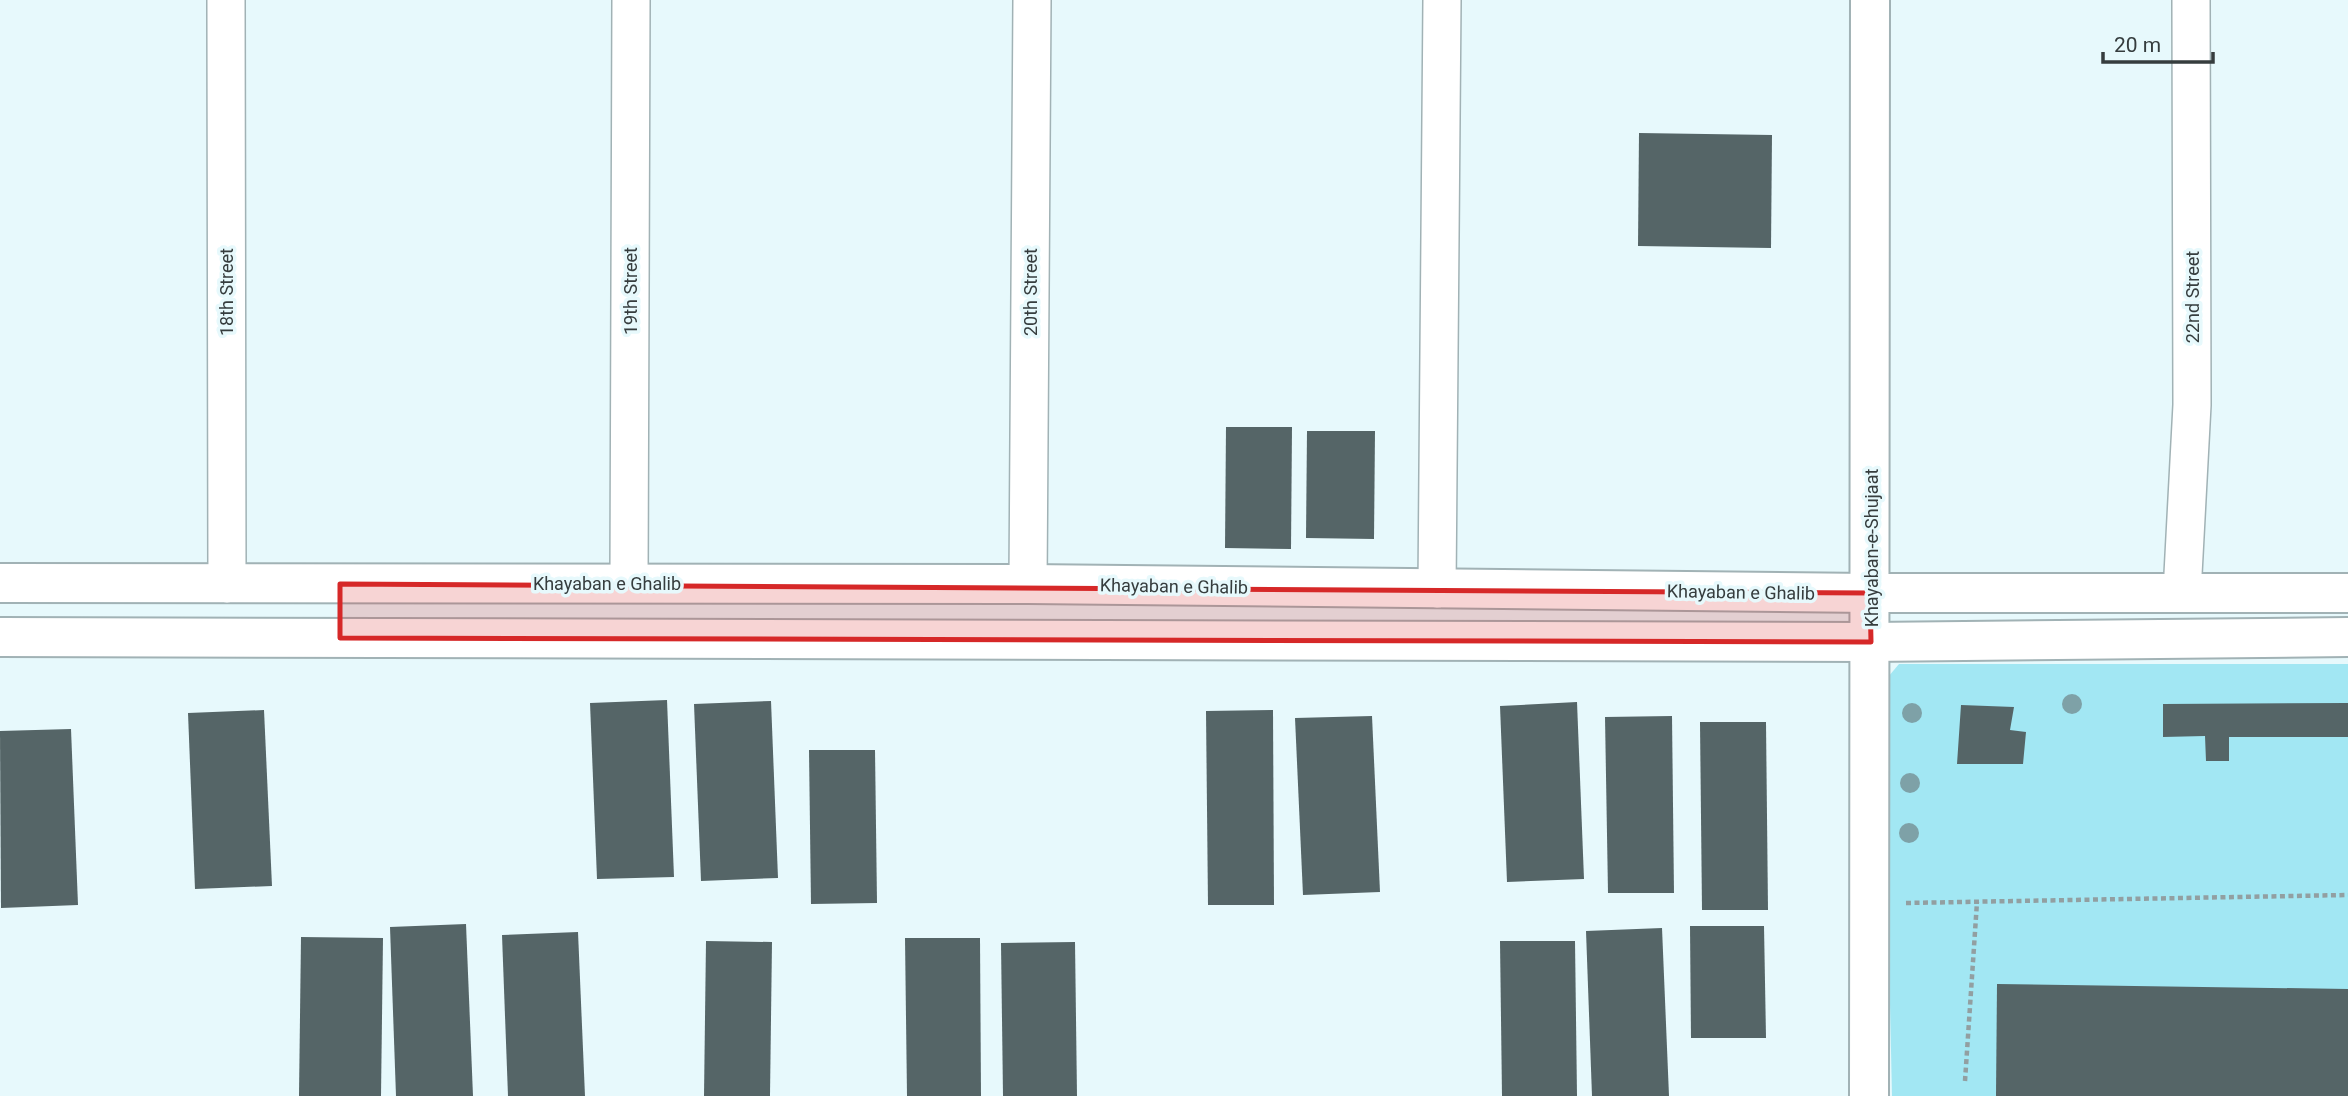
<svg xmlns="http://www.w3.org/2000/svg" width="2348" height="1096" font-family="Roboto,sans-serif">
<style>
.green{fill:#a2e7f3}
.building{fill:#556567}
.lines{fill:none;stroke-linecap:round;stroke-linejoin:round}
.minor-casing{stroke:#a1b2b5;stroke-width:40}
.tertiary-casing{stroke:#a1b2b5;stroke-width:42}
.secondary-casing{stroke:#a1b2b5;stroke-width:42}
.path{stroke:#929fa1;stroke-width:4.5;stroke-dasharray:5 3.5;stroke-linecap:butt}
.minor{stroke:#fff;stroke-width:37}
.tertiary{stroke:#fff;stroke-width:38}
.secondary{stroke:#fff;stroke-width:38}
.tree{fill:#7ea1a7}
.marked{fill:#d62828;fill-opacity:0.2;stroke:#d62828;stroke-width:5;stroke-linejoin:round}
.labels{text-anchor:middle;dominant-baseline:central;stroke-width:7;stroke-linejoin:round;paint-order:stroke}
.street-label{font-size:18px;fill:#363d3e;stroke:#e7f9fc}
</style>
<rect width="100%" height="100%" fill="#e7f9fc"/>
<path class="green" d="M1899,664H2348V1096H1892L1883,683Z"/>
<g class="building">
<path d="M1639,133L1772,135L1771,248L1638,246Z"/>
<path d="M1226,427H1292L1291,549L1225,548Z"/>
<path d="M1307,431H1375L1374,539L1306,538Z"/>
<path d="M667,700L674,877L597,879L590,703Z"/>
<path d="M771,701L778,878L701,881L694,704Z"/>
<path d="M1577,702L1584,879L1507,882L1500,706Z"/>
<path d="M2348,703V737H2229V761H2206L2205,736L2163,737V704Z"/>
<path d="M1961,705L2014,707L2010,730L2026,732L2023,764H1957Z"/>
<path d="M264,710L272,886L195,889L188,713Z"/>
<path d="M1273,710L1274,905H1208L1206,711Z"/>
<path d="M1372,716L1380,892L1303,895L1295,718Z"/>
<path d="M1672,716L1674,893H1608L1605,717Z"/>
<path d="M1700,722H1766L1768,910H1702Z"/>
<path d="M71,729L78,905L1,908L0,731Z"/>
<path d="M809,750H875L877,903L811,904Z"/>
<path d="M466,924L473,1096H396L390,927Z"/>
<path d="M1690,926H1764L1766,1038H1691Z"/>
<path d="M1662,928L1669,1096H1592L1586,931Z"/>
<path d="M578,932L585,1096H508L502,935Z"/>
<path d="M301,937L383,938L381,1096H299Z"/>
<path d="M905,938H980L981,1096H907Z"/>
<path d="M706,941L772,942L770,1096H704Z"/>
<path d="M1500,941H1575L1577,1096H1502Z"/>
<path d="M1075,942L1077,1096H1003L1001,943Z"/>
<path d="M1997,984L2348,989V1096H1996Z"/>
</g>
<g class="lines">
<defs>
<g id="minor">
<path d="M226,0L227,584"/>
<path d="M629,582L631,0"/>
<path d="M1028,584L1032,0"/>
<path d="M1437,589L1442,0"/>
<path d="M2182,593L2192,405L2191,0"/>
</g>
<g id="tertiary">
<path d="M0,583L1028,584L1870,593H2348"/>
<path d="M0,637L1871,642L2348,637"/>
</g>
<path id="secondary" d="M1869,1096L1870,0"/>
</defs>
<use href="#minor" class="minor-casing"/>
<use href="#tertiary" class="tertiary-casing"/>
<use href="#secondary" class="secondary-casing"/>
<g class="path">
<path d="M1906,903L2348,895"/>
<path d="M1965,1081L1977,902"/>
</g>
<use href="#minor" class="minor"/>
<use href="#tertiary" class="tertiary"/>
<use href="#secondary" class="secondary"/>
</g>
<g class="tree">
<circle cx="2072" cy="704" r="10"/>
<circle cx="1912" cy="713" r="10"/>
<circle cx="1910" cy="783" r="10"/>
<circle cx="1909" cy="833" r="10"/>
</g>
<path class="marked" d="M340,584L1870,593L1871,642L340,638Z"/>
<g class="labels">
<g class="street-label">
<text transform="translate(630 291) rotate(-90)">19th Street</text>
<text transform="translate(226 292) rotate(-90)">18th Street</text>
<text transform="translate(1030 292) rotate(-90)">20th Street</text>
<text transform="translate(2192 297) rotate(-90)">22nd Street</text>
<text transform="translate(1871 548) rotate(-90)">Khayaban-e-Shujaat</text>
<text x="607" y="583">Khayaban e Ghalib</text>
<text transform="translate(1174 586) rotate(1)">Khayaban e Ghalib</text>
<text transform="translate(1741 592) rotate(1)">Khayaban e Ghalib</text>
</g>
</g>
<path d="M2103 52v10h110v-10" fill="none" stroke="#363d3e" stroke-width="3.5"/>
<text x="2114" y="52" font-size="21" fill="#363d3e" stroke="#e7f9fc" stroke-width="5" paint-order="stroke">20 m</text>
</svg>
